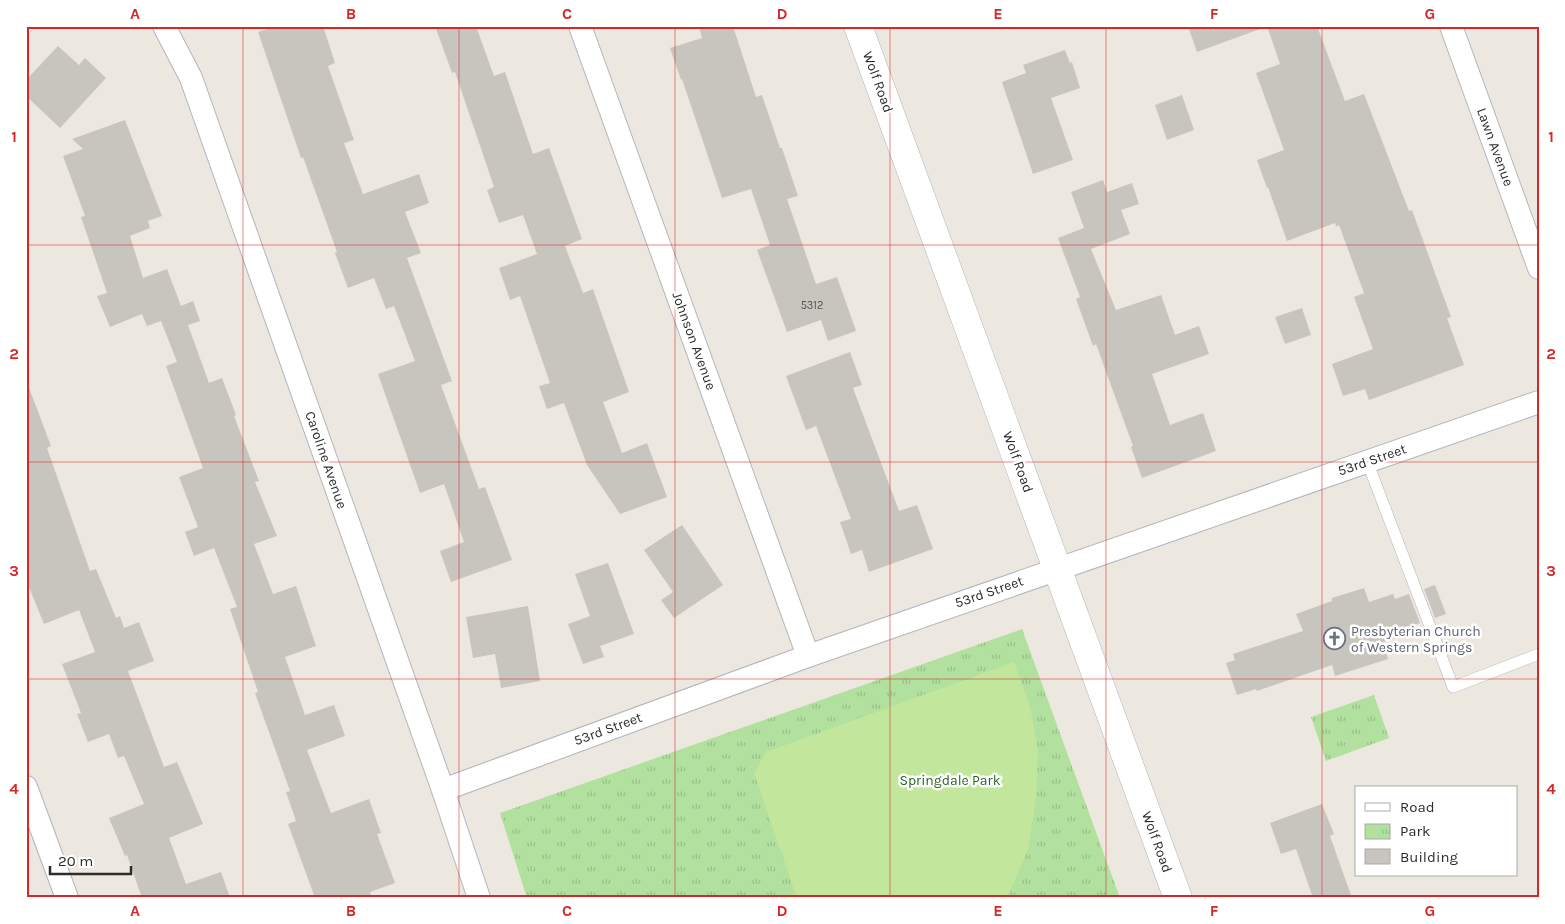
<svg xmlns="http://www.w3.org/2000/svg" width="1565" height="924" font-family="Karla,sans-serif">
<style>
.park{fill:url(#park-tufts)}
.pitch{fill:#c2e69c}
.building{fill:#c8c5bf}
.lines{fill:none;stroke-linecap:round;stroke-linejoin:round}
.lane-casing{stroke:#b3b4be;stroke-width:12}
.street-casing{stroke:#b3b4be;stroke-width:24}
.secondary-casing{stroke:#b3b4be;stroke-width:29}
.lane{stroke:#fff;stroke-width:11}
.street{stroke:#fff;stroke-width:22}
.secondary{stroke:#fff;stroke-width:28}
.grid{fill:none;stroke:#d62828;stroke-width:1;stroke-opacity:0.55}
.labels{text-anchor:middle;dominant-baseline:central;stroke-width:5;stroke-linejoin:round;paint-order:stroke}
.number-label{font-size:11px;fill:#535251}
.street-label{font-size:14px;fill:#2c2c2c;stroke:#fff}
.worship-label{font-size:14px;fill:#5b616d;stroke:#fff;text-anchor:start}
.park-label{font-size:14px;fill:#29661f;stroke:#fff}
.neatline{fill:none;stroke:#d62828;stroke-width:2}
.grid-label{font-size:16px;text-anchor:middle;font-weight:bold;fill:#d62828}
</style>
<defs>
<pattern id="park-tufts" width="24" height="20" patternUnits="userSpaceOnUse" patternTransform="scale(1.25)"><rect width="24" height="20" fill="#b1e09f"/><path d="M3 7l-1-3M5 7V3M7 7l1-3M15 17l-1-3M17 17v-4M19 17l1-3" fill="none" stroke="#98c089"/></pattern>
</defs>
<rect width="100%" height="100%" fill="#ede8df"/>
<g class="park">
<path d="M1022,629L1120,898H527L500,813Z"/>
<path d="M1374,695L1389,738L1326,761L1311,717Z"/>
</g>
<path class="pitch" d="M1014,662L1030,706L1038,750L1036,798L1028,850L1007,898H797L754,773L766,752Z"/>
<g class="building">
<path d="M277,26H323L335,63L328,66L354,140L344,143L363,194L419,174L429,203L405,212L421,253L407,258L452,381L441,385L479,489L485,487L512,560L451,582L440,551L464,542L444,484L420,493L378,374L415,361L394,306L386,309L374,278L348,288L335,253L337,252L303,157L301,158L258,32Z"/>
<path d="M435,26H476L494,76L505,72L533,154L549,148L582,239L565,246L583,293L593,289L629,392L603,402L622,453L647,443L667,497L620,514L587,465L564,403L547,409L539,386L550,383L520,296L510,300L499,268L537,254L523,215L499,223L487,190L494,187L455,72L452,73Z"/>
<path d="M699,26H733L756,97L762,95L780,148H782L798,196L787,199L816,284L837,277L856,331L828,341L821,320L787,332L757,250L770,245L751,189L722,198L682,79L681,80L670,48L702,38Z"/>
<path d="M1188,26H1260V29L1197,52Z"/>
<path d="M1267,26H1317L1345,101L1364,94L1409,211L1412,210L1451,317L1447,318L1464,365L1369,400L1365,389L1343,396L1332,364L1373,349L1354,297L1364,293L1339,225L1336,227L1335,223L1287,241L1268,187L1267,188L1257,160L1284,150L1256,73L1280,64Z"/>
<path d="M58,46L79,65L85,58L106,78L60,128L26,96V80Z"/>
<path d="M1065,50L1070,63L1072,62L1080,88L1051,98L1073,160L1033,174L1002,82L1026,73L1023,65Z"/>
<path d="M1182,95L1194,130L1167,140L1155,105Z"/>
<path d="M125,120L162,216L148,221L150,228L130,236L143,278L167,269L181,306L193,301L200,321L188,325L209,383L222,378L236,415L234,416L259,481L255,482L277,536L254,544L273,594L296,586L316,646L285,657L305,715L334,705L345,736L307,750L331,813L369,799L381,833L377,834L395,883L370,892L372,898H315L288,824L296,821L286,792L290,791L255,693L258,692L230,609L237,607L214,548L194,556L185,532L198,527L179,477L203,468L166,366L177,362L161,321L147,326L142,314L110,327L97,296L107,293L81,217L85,216L63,156L83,149L72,139Z"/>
<path d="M1103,180L1107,192L1132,183L1139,204L1121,210L1130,234L1091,249L1116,310L1161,295L1175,335L1199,326L1209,354L1152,374L1170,425L1203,413L1216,451L1142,478L1131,447L1133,446L1096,344L1093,346L1076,299L1080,297L1058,238L1084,228L1071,192Z"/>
<path d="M1302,308L1311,335L1285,344L1275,317Z"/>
<path d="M850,352L862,385L853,388L899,511L917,505L933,549L869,572L862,550L851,554L840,522L851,519L816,426L806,430L786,376Z"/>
<path d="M28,385L51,446L47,448L90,571L96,569L116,618L120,616L124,628L139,622L154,661L128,671L164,767L177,762L203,824L169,838L186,884L221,872L230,898H142L127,855L125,856L109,818L144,804L124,756L118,758L109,734L88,742L77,714L81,713L62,664L95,652L79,610L44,624L26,580V386Z"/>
<path d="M682,525L723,585L674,618L661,600L673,592L644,550Z"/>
<path d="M608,563L634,634L600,646L604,657L583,664L568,624L590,616L575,574Z"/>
<path d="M1435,585L1446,614L1435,618L1424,589Z"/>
<path d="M1364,588L1369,602L1393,594L1395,599L1409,594L1420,623L1405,628L1406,634L1383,642L1388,659L1335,676L1332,665L1257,691L1256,689L1237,695L1226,663L1235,660L1233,654L1303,631L1296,614L1332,601V598Z"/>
<path d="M528,606L540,681L501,688L495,654L473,658L466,617Z"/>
<path d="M1322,804L1334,834L1330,836L1352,898H1313L1296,849L1281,854L1270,823Z"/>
</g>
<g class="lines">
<defs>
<path id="lane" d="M1367,461L1453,687L1539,654"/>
<g id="street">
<path d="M164,26L191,78L443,790L479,898"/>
<path d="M580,26L808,656"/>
<path d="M1451,26L1539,268"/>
<path d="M26,787L67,898"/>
<path d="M443,790L808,656L1539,402"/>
</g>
<path id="secondary" d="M858,26L1178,898"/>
</defs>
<use href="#lane" class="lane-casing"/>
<use href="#street" class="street-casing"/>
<use href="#secondary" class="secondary-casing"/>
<use href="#lane" class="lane"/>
<use href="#street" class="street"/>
<use href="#secondary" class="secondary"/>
</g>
<path class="grid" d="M243,26V898M459,26V898M675,26V898M890,26V898M1106,26V898M1322,26V898M26,245H1539M26,462H1539M26,679H1539"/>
<defs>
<symbol id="church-ring" viewBox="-11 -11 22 22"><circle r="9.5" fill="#fff" stroke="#6b7280" stroke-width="1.5"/><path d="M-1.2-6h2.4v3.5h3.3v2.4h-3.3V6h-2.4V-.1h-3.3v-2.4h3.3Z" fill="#6b7280"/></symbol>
</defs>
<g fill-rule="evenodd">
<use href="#church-ring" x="1322" y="626" width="25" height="25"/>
</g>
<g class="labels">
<g class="number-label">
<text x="812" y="305">5312</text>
</g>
<g class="street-label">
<text transform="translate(878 82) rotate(70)">Wolf Road</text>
<text transform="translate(1495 147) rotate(70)">Lawn Avenue</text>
<text transform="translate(694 341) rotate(70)">Johnson Avenue</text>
<text transform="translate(326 460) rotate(71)">Caroline Avenue</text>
<text transform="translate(1372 460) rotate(-19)">53rd Street</text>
<text transform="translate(1018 462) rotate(70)">Wolf Road</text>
<text transform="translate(989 592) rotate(-19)">53rd Street</text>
<text transform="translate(608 729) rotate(-20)">53rd Street</text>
<text transform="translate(1157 842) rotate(70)">Wolf Road</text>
</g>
<g class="worship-label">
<text x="1351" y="631">Presbyterian Church<tspan x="1351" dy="16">of Western Springs</tspan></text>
</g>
<g class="park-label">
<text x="950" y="780">Springdale Park</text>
</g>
</g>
<rect width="1565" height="924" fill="none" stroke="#ffffff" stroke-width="55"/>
<rect x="1355" y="786" width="162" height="90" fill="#ffffff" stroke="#ababab"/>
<rect x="1365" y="803" width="25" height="8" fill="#ffffff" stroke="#ababab"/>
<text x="1400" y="812" font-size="15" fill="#2c2c2c">Road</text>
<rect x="1365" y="824" width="25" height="15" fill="url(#park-tufts)" stroke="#ababab"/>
<text x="1400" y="836" font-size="15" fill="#2c2c2c">Park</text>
<rect x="1365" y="849" width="25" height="15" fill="#c8c5bf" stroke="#ababab"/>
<text x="1400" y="862" font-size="15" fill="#2c2c2c">Building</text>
<path d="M50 866v8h81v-8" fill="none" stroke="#2c2c2c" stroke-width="2.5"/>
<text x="58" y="866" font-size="15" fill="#2c2c2c" stroke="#ffffff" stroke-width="4" paint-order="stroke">20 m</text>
<rect x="28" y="28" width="1510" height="868" class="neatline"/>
<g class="grid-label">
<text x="135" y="19">A</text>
<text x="351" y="19">B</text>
<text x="567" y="19">C</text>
<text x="782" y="19">D</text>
<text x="998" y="19">E</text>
<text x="1214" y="19">F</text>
<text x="1430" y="19">G</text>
<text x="14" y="142">1</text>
<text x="1551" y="142">1</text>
<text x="14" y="359">2</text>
<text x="1551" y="359">2</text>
<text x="14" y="576">3</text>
<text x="1551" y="576">3</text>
<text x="14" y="794">4</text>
<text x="1551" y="794">4</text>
<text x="135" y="916">A</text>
<text x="351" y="916">B</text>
<text x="567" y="916">C</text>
<text x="782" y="916">D</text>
<text x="998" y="916">E</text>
<text x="1214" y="916">F</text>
<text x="1430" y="916">G</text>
</g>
</svg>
